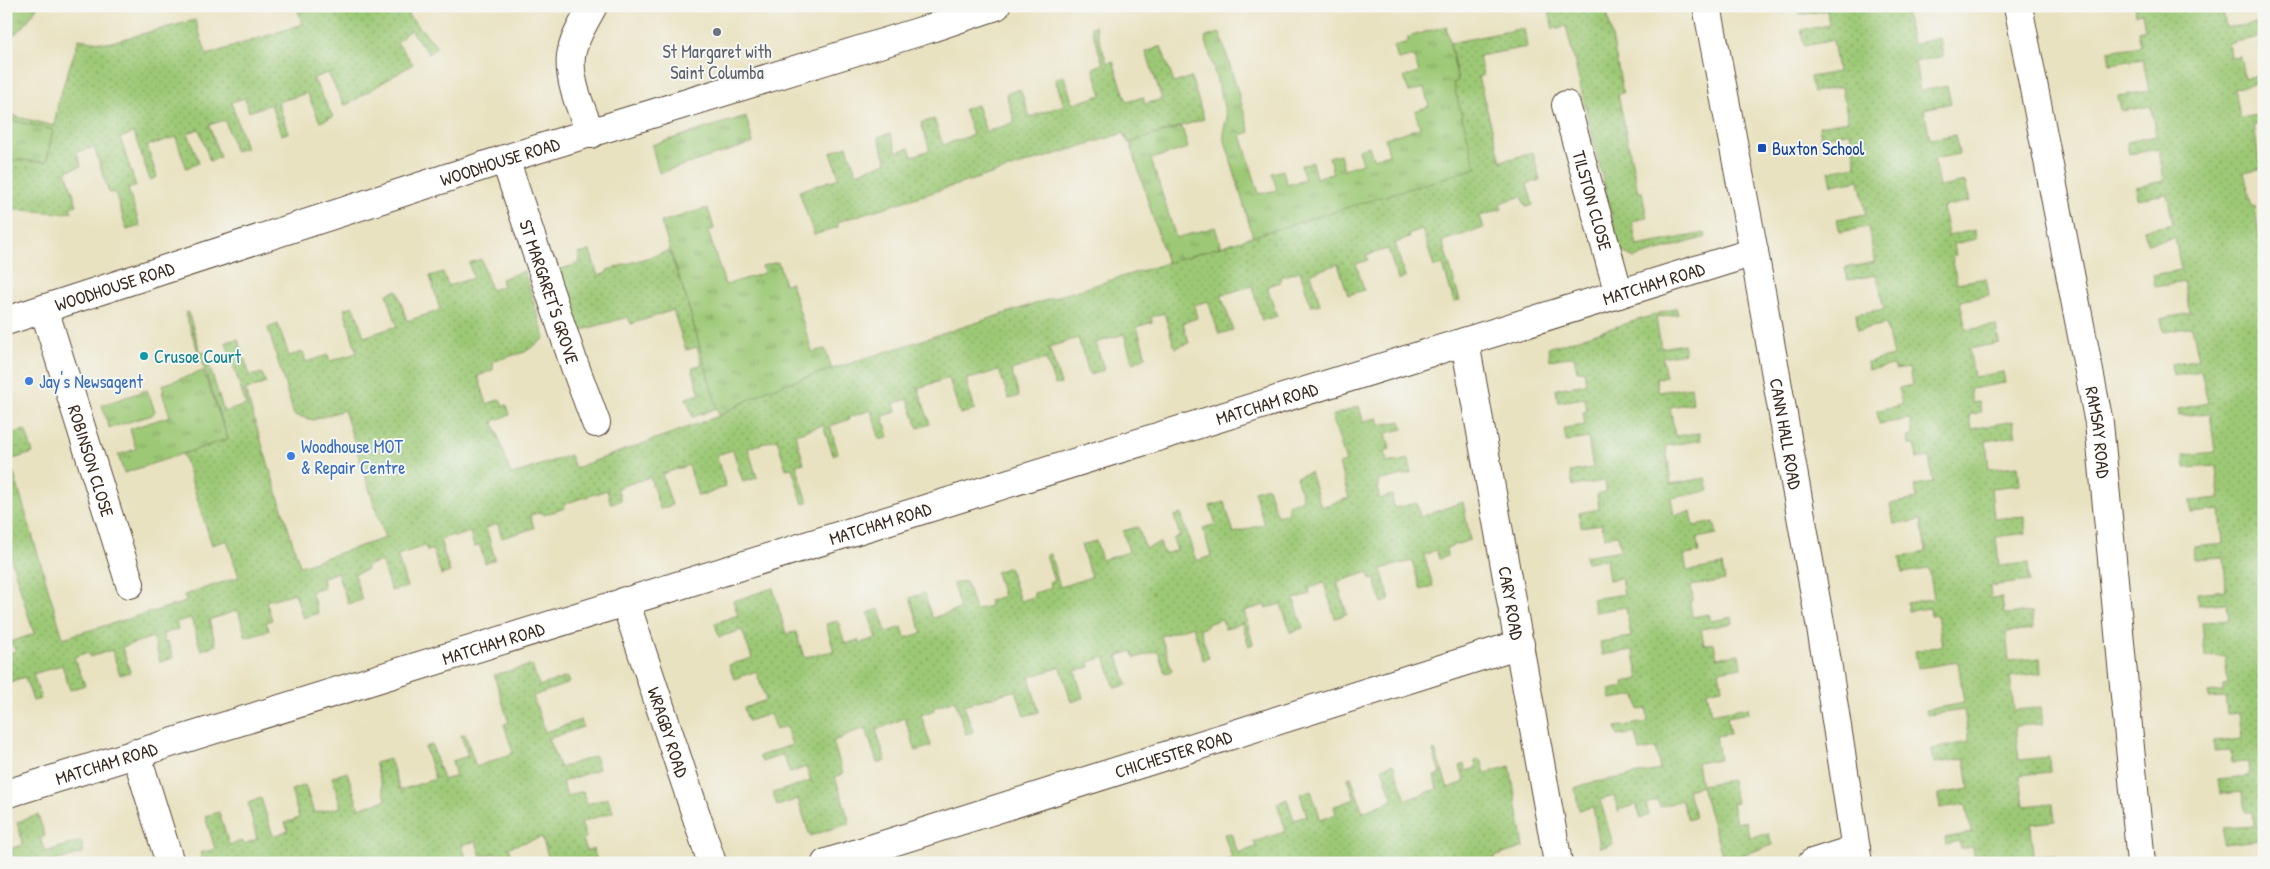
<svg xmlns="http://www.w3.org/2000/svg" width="2270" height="869" font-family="'Patrick Hand',sans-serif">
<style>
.grass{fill:url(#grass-tufts);stroke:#6c7a4a}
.garden{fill:url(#garden-dots);stroke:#6c7a4a}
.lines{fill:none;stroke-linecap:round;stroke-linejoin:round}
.minor-casing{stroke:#554636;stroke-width:30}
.tertiary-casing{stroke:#554636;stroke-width:30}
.minor{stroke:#fff;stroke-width:28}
.tertiary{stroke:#fff;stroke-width:28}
.worship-dot{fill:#6b7280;stroke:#f6f6f2;stroke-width:2}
.transit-dot{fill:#1a4fb4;stroke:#f6f6f2;stroke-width:2}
.culture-dot{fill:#0f9aa8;stroke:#f6f6f2;stroke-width:2}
.shop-dot{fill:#3f7fe0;stroke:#f6f6f2;stroke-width:2}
.labels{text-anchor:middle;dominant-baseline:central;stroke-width:4;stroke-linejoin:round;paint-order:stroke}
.worship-label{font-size:18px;fill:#5b616d;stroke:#f6f6f2}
.transit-label{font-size:18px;fill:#164399;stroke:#f6f6f2;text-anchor:start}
.street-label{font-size:18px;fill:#3b2a1e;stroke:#f6f6f2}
.culture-label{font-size:18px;fill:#0d838f;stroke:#f6f6f2;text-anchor:start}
.shop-label{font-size:18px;fill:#366cbe;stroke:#f6f6f2;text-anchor:start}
</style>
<defs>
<pattern id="grass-tufts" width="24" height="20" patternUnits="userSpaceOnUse" patternTransform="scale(1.25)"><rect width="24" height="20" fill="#9dc976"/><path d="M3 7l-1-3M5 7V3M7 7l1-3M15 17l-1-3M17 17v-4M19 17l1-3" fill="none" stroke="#81a360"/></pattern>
<pattern id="garden-dots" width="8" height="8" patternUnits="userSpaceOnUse" patternTransform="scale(1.25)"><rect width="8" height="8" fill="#9dc976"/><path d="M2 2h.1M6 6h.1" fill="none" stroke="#81a360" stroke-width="1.8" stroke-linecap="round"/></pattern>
</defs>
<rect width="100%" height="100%" fill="#f6f6f2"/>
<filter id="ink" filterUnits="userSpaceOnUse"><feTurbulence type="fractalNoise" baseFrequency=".02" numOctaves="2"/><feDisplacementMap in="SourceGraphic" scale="10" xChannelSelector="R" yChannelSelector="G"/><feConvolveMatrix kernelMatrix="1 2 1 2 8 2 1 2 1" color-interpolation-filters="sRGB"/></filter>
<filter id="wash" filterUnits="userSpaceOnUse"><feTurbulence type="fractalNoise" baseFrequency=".0096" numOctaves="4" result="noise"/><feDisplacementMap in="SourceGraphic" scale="20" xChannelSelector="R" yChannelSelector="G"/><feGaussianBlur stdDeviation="1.12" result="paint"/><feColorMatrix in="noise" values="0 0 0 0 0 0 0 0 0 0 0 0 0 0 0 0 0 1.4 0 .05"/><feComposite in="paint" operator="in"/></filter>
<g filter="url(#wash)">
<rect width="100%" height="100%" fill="#e9e2c1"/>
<g class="grass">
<path d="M16,6H38L24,26L12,36H6V9L15,10Z"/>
<path d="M1446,26L1458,81L1453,83L1477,168L1253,237L1224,137V128L1227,118L1205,37L1220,33L1250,132L1241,135L1259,194L1277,190L1272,173L1283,170L1287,185L1305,180L1301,165L1312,162L1316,178L1333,173L1329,157L1340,154L1344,169L1362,163L1358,149L1369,146L1373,158L1389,154L1385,138L1420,128L1415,111L1429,106L1424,88L1409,92L1404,77L1419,73L1414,56L1398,60L1394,46L1408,42V37Z"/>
<path d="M746,116L753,143L659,173L652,145Z"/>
<path d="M6,119L53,130L47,162L6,159Z"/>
<path d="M1182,127L1188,148L1151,159L1176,238L1215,227L1221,247L1167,263L1130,142Z"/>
<path d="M708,208L714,229L708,231L725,285L764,273L762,266L778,262L785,284L791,283L812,352L825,349L832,369L767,390L719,416L686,298L661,222Z"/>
<path d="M203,371L228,439L124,473L118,455L136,449L130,429L170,416L162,392L164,391L162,385Z"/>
<path d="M147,390L155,411L152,415L109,428L102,405Z"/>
</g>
<g class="garden">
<path d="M296,6H416L408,15L437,46L429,54L410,30L397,42L413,64L348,104L344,105L328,73L313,78L333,117L320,122L307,93L278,102L288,133L281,135L271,104L249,112L245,98L231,102L246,148L235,151L225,120L209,125L220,157L210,161L199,129L188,133L199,163L186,168L176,137L147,146L157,177L150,180L134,133L120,138L136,186L128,189L140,226L127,230L115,192L109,193L94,147L77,152L81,166L66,171L77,205L70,207L72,212L62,213L6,209V159L47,162L53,130L6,119V114L54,126L59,98L79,39L108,43L195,20L207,55L303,24Z"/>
<path d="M1548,6H1606L1623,93L1618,94L1638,192H1642L1647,218L1632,221L1637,246L1705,233L1706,237L1634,258L1623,252L1618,243L1566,26L1553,29Z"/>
<path d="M1798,6H1933V9L1906,14L1912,44L1940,38L1943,56L1915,62L1920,91L1947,86L1951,103L1924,109L1930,139L1955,135L1959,154L1934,159L1939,187L1965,182L1970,201L1943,207L1948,236L1975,230L1976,239L1954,244L1956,255L1952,256L1957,283L1986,278L1989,295L1960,301L1966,330L1996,325L1999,343L1969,349L1974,377L2003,372L2005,383L1970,389L1972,403L1979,402L1981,412L1969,415L1972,429L2013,421L2016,436L1986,441L1989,469L2018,466L2020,485L1991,488L1994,519L2024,516L2026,533L1996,537L1999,566L2028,563L2029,581L1990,586L1991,599L2002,598L2004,614L2032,612L2033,629L2006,632L2009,661L2040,658L2041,673L2010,677L2014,710L2041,708L2043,724L2015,726L2019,760L2049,757L2050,772L2020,775L2024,806L2053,803L2055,821L2031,824L2033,857L2056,855L2057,863H1975L1973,847L1961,849L1959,841L1946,844L1945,838L1971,833L1966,804L1940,808L1938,794L1969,789L1965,759L1934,763L1932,749L1969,742L1964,710L1927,715L1926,710L1964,703L1958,662L1918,668L1915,651L1942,646L1937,615L1931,616L1930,608L1908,611L1907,603L1934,598L1929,569L1902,573L1900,557L1926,552L1921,520L1894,524L1890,504L1917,499L1915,485L1933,482L1929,457L1917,459L1915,445H1909L1908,437L1913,436L1910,419L1879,424L1877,410L1902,405L1899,388L1912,385L1909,368L1895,370L1894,365L1868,370L1867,362L1893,356L1886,324L1858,330L1856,314L1884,309L1877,275L1848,280L1845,268L1875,262L1868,227L1840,232L1837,219L1866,214L1859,180L1832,185L1829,171L1856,166L1850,132L1821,138L1819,126L1848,121L1842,87L1813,92L1810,77L1838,72L1833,40L1804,46L1801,30L1829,25L1827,10L1800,15Z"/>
<path d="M2135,6H2222L2226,28L2257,23L2260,37L2228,43L2230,57L2240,56L2244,78L2264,75V83L2235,88L2240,118L2264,114V123L2254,125L2259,162L2264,161V168L2244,172L2252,207L2255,206L2259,238L2264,237V863H2249V859L2262,858L2260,840L2223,844L2224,828L2254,826L2253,812H2245L2243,792L2220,794L2218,779L2249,776L2248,762L2232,763L2231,750L2214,751V742L2242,739L2239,713L2227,714L2225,697L2209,698L2208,693L2223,691V685L2228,684L2225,656L2205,657L2202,622L2229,620L2227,603L2198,605L2197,593L2226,590L2224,557L2194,559L2193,547L2223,544L2220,510L2191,513L2190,501L2219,498L2216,466L2185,468L2184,455L2215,452L2210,413L2179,416L2178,409L2208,403L2201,371L2173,376L2171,364L2199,359L2192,327L2164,332L2161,319L2190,313L2184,282L2155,287L2153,275L2181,270L2175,238L2147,243L2144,230L2173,224L2167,194L2137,199L2136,187L2164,181L2159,149L2129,154L2127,142L2156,136L2151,106L2121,111L2118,96L2149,91L2143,59L2110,64L2108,51L2141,46L2138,31L2145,29L2142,13L2136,14Z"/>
<path d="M1095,26L1107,63L1113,61L1127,102L1143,97L1145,104L1162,99L1146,52L1161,46L1174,83L1191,77L1204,119L1128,143L1124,133L837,222L838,227L814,235L799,191L839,178L831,152L847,146L856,173L887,162L878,137L890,133L897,152L909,148L912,156L930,150L921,123L934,119L943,145L973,135L964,109L977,105L986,132L1015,122L1006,94L1020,89L1030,117L1064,105L1055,79L1064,76L1073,104L1102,95L1093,68L1103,64L1091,27Z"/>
<path d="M1524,28L1527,47L1479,56L1483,76L1478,77L1501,161L1533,153L1540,180L1527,184L1533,205L1526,207L1522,196L1500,203L1502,209L1480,216L1484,228L1442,241L1460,300L1454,302L1443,265L1434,267L1422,229L1408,234L1409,238L1395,243L1405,277L1398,280L1388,249L1366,255L1368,260L1356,264L1364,290L1348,295L1338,264L1311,273L1320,304L1311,306L1300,271L1280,277L1281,282L1267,286L1277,316L1262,321L1252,286L1221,295L1233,330L1219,334L1208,301L1194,305L1197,318L1183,323L1189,343L1175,348L1164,313L1151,317L1152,322L1137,327L1146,357L1133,363L1124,334L1096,343L1104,370L1090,375L1078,338L1049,347L1061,384L1055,385L1046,359L1011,370L1019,396L1009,399L999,370L966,380L975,410L960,414L949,378L918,388L930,424L918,428L908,399L894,403L896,412L883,416L889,437L880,440L871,410L850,417V419L830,426L838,453L833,455L823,425L795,434L804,463L796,465L808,502L803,504L792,468L786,469L777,439L748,448L757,478L743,482L733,450L716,455L726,487L698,496L689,465L662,474L672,505L660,509L650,477L617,488L621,500L611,504L607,490L564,504L565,508L544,515L542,512L530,515L534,528L502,538L498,524L486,528L495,559L485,563L480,545L474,547L470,532L454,537L453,535L440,540L450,572L441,575L433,550L427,551L425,546L397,555L407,587L391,591L381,561L366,566L367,570L354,574L362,600L348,604L337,572L322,578L324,587L311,591L318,613L303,618L295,593L266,601L272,620L266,622L269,630L246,637L238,610L209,620L216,645L201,650L191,618L176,622L178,629L163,634L165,643L168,642L173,658L160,662L153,637L122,647L130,672L120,675L112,650L90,657L88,652L74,657L85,685L70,690L62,665L33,674L41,699L33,701L25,677L6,683V654L16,651L10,642L34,634L6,542V473L13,471L63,638L186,602L184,595L239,577L227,540L212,545L183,454L228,439L185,313L188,312L201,353L205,352L224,412L246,405L226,342L238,339L250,376L262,373L266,383L245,390L300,566L385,538L344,410L313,420L294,415L268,328L278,324L289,356L303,352L306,362L328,355L330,361L357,353L344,309L354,306L364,337L397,326L387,294L397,290L407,321L440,310L430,276L443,272L448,286L473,278L469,263L481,259L491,290L503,286L501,279L524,271L545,338L525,352L493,361V370L478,376L487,404L500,399L503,406L507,405L510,415L493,421L511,475L570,455L575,468L719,416L767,390L1056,297L1476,168L1453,83L1458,81L1450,43Z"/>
<path d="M590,251L598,276L607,273V270L669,251L686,298L717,408L693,417L686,398L700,394L692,368L702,364L697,347L686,350L673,310L631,324L628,317L575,332L556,271L580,263L578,254Z"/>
<path d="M1676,308L1678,314L1656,318L1661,348L1683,344L1685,353L1662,357L1666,377L1656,378L1658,392L1691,387L1693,403L1670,407L1675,436L1699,433L1701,440L1666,446L1671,484L1706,478L1709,491L1671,498L1674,515L1691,512L1694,526L1714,522L1717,534L1697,538L1699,553L1684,555L1687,571L1722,565L1725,580L1691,586L1693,600L1690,601L1692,617L1709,614L1711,621L1732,617L1733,623L1701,629L1704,645L1714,643L1717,658L1739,654L1741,667L1719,671L1722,688L1707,691L1711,714L1748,707L1749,713L1727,717L1730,734L1716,736L1720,759L1697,763L1701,785L1732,780L1736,803L1732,804L1736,823L1746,821L1749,837L1769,834L1772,845L1724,861L1701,786L1687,790L1696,817L1688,820L1681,800L1660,807L1657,800L1646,804L1649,815L1641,818L1636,805L1618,810L1619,813L1614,796L1600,800L1613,844L1600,848L1593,807L1579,810L1575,788L1585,784L1660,770L1656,748L1640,751L1636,733L1618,736L1616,727L1648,722L1647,709L1639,710L1636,695L1611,699L1609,690L1624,687L1623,682L1639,679L1633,650L1602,655L1600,642L1631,637L1626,607L1595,612L1592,599L1624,594L1621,578L1609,580L1606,559L1586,562L1585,556L1621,550L1618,535L1604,537L1602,524L1581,527L1579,513L1599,509L1597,494L1606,492L1605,481L1573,486L1570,472L1593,468L1588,438L1566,442L1564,428L1585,425L1583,412L1587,411L1585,398L1558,402L1556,389L1586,384L1584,370L1577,371L1574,356L1550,360L1548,348Z"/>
<path d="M1359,406L1363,421L1378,418L1380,425L1401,421L1403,429L1386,433L1390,449L1385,451L1387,463L1409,459L1411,473L1378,481L1379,499L1392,495L1394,508L1417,503L1420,517L1463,502L1470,540L1446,548L1447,556L1439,559L1436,550L1424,555L1433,586L1421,590L1412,561L1381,569L1390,600L1382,603L1375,579L1371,580L1369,572L1337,582L1347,614L1335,618L1324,583L1309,588L1310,594L1294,599L1303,628L1291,632L1281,604L1266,608L1265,605L1244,611L1253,644L1249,646L1242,623L1225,629L1222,619L1207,624V627L1200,629L1209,658L1203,660L1193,626L1161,636L1172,671L1165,673L1158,651L1135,658L1132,651L1118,656L1127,685L1115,688L1105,657L1089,662L1090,667L1075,671L1083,698L1071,702L1061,667L1029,677L1039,712L1024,716L1016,690L964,705L973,732L966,734L955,700L934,707V710L921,715L931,746L916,751L905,718L876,730L886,761L877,763L866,728L845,735V737L833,741L843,774L835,777L850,823L810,836L798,799L777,806L773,793L811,781L806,767L790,773L783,755L762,762L759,756L792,745L786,726L776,730L770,714L748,721L744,708L766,700L756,671L734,679L729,665L752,658L742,630L719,637L715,623L738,615L733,601L773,588L786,634L796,632L804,657L834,651L826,624L838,621L845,644L859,640L860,643L877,638L868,613L879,609L886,632L902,627L905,638L922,633L910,598L924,593L932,618L960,609L953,584L966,581L975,610L990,606L989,601L1003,596L996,572L1009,567L1020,601L1034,597V593L1051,588L1049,582L1054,581L1046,555L1050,554L1060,587L1091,577L1081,545L1096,541L1102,560L1129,552L1123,531L1138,527L1145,548L1160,543L1164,554L1177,550L1173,539L1180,536L1174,516L1181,514L1196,561L1211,556L1203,528L1216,524L1210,506L1224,502L1234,533L1264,524L1254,491L1268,487L1277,516L1289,513L1288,504L1303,499L1296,477L1310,472L1321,507L1349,498L1339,464L1346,462L1332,416Z"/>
<path d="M6,416L12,434L25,430L33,453L9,460L6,450Z"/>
<path d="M532,665L539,686L567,677L569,683L533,696L545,732L581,720L583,727L548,739L560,768L595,756L599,769L562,782L567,796L583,791L587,804L608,798L613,812L581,822L586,838L583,839L586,851L593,849L598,863H550L542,837L509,847L513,860L506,863H498L495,853L481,857L476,841L462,845L468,863H203L200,853L215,849L205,816L219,812L229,845L242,841L244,844L257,839L248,803L261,798L273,836L288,831L285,823L299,818L291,790L305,785L314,813L341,807L332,777L347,772L359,808L386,800L375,763L390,759L400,790L435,779L425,747L432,745L443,780L456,776L452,761L468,756L461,735L465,734L476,767L513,753L504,724L509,723L494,675Z"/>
<path d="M1435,750L1448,788L1465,782L1460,766L1464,764L1466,771L1476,768L1475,761L1481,760L1485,773L1510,766L1524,847L1494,857L1495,861L1490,863H1218L1232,858L1224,834L1231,833L1238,853L1256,847L1254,842L1286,831L1277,803L1287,799L1294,820L1307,816L1300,794L1311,791L1321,820L1336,814L1334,806L1355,799L1348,778L1351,777L1363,812L1393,800L1382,768L1393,764L1406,800L1437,789L1434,776L1440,774L1433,751Z"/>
<path d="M38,815L45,836L40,838L45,852L81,841L84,852L50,863H8L6,850L23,845L17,822Z"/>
</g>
</g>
<g filter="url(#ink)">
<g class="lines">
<defs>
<g id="minor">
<path id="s1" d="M2018,6L2099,423L2141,863"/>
<path id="s2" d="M1566,105L1619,294"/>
<path d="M591,134C582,111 568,81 571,56C573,39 585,21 593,6"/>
<path id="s3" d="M505,159L574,364L596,423"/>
<path id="s4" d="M44,309L130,584"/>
<path id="s5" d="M6,321L505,159L928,29L996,6"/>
<path id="s6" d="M1465,342L1558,863"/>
<path id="s7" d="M625,601L712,863"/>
<path d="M136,753L170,863"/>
<path id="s8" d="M6,794L1754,252"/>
<path id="s9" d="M826,863L1520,644"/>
<path d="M1812,863L1856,849"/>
</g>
<g id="tertiary">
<path id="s10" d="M1707,6L1754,252L1827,662L1858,863"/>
</g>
</defs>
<use href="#minor" class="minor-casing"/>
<use href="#tertiary" class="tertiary-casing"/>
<use href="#minor" class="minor"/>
<use href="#tertiary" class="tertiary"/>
</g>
</g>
<circle class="worship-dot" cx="717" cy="32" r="5"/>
<rect class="transit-dot" x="1757" y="143" width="10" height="10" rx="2.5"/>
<circle class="culture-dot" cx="144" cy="356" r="5"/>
<g class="shop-dot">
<circle cx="29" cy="381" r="5"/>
<circle cx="291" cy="456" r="5"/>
</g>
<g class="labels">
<g class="worship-label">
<text x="717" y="51">St Margaret with<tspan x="717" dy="21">Saint Columba</tspan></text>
</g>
<g class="transit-label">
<text x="1772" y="148">Buxton School</text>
</g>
<g class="street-label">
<text stroke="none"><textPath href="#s5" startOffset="519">WOODHOUSE ROAD</textPath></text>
<text stroke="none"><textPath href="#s2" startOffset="99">TILSTON CLOSE</textPath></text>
<text stroke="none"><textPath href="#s8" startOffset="1725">MATCHAM ROAD</textPath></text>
<text stroke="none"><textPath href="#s5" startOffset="114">WOODHOUSE ROAD</textPath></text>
<text stroke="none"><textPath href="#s3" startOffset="140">ST MARGARET'S GROVE</textPath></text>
<text stroke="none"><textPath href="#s8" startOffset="1320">MATCHAM ROAD</textPath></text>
<text stroke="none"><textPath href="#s1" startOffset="434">RAMSAY ROAD</textPath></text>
<text stroke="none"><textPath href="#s10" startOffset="435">CANN HALL ROAD</textPath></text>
<text stroke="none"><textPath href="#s4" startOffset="159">ROBINSON CLOSE</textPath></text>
<text stroke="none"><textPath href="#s8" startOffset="915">MATCHAM ROAD</textPath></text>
<text stroke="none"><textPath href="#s6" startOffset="265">CARY ROAD</textPath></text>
<text stroke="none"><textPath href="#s8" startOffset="510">MATCHAM ROAD</textPath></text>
<text stroke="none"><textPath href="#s7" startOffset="138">WRAGBY ROAD</textPath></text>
<text stroke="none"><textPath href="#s9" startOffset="364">CHICHESTER ROAD</textPath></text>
<text stroke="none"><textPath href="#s8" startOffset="105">MATCHAM ROAD</textPath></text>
</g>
<g class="culture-label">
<text x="154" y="356">Crusoe Court</text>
</g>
<g class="shop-label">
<text x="39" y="381">Jay's Newsagent</text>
<text x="301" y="446">Woodhouse MOT<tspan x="301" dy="21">&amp; Repair Centre</tspan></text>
</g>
</g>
<rect width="2270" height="869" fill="none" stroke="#f6f6f2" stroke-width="25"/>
</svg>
